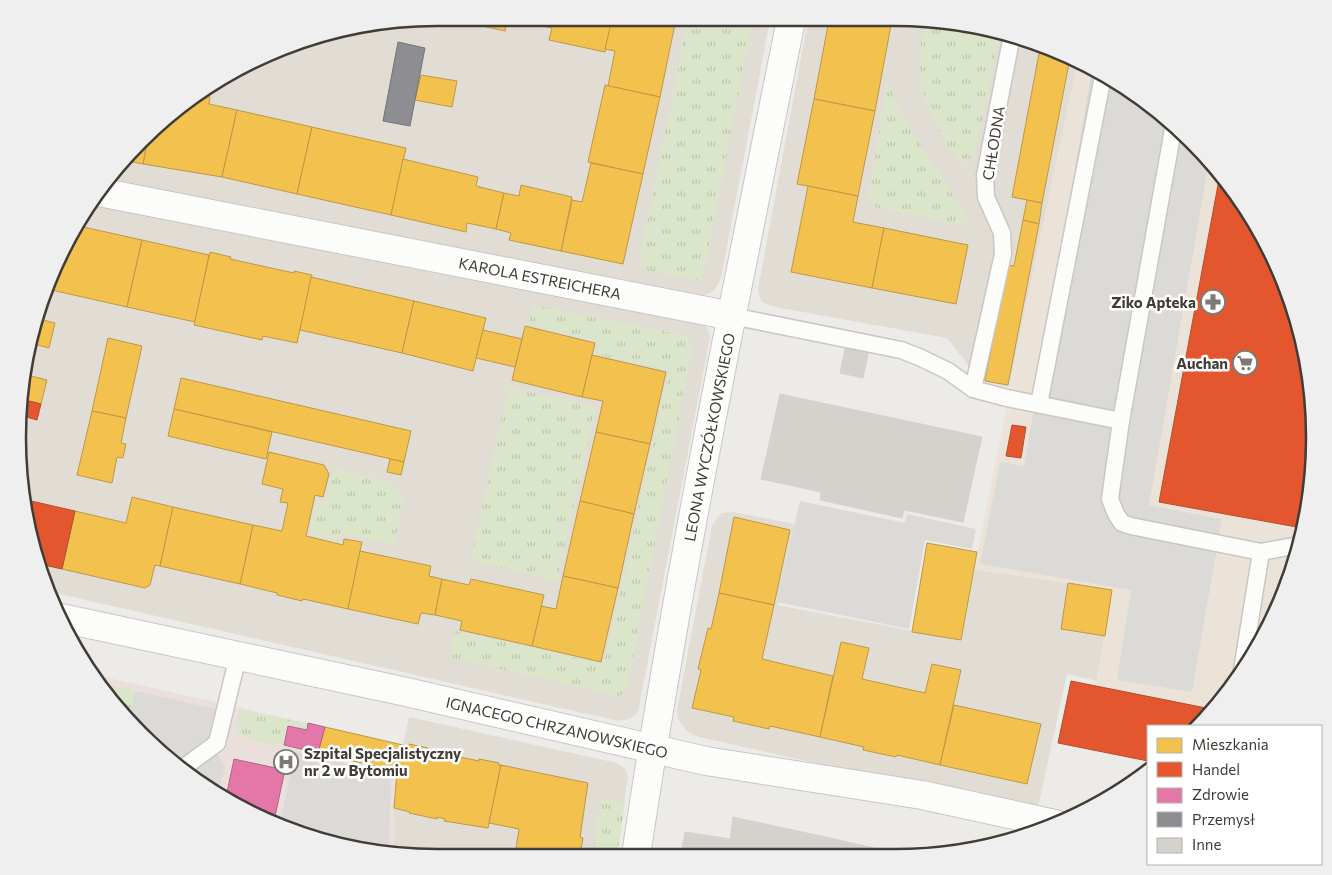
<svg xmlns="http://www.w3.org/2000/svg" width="1332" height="875" font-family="Commissioner,sans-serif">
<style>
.residential{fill:#e1ddd5}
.commercial{fill:#ece3d8}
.medical{fill:#ebdfdc}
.grass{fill:url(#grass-tufts)}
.parking{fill:#dcdad7}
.homes{fill:#f2c14e;stroke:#bd9946}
.shops{fill:#e4572e;stroke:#b34f30}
.health{fill:#e377a8;stroke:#b26586}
.industry{fill:#8d8d92;stroke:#767576}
.building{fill:#d5d2ce;stroke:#d5d2cd}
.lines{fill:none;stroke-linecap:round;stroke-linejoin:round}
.service-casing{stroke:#c9c7c3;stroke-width:19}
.minor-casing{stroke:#c9c7c3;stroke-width:30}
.service{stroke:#fcfcfb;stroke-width:16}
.minor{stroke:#fcfcfb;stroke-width:28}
.labels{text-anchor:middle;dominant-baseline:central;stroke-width:5;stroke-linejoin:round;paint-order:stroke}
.street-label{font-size:15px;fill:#413c35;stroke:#fff}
.poi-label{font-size:15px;font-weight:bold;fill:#413c35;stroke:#fff;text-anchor:end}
.rim{fill:none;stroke:#413c35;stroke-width:2.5}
</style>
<defs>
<pattern id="grass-tufts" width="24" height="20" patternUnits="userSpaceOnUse" patternTransform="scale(1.25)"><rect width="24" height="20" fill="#dbe5c9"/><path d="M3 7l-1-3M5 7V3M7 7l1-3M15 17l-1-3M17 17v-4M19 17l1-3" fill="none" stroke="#bdc5ad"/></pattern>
</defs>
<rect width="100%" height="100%" fill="#edebe7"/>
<g class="residential">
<path d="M438,18L770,20L721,278L716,288L710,293L704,295L106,180L204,88L303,40Z"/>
<path d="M808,20L950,21L1078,60L1009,387L981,381L947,338L775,307L762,302L759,296L758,289Z"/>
<path d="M93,202L699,321L704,325L709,331L710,337L638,712L632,718L620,721L578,712L51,592L32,546L18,410L49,277Z"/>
<path d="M734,512L795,524L777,605L961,640L974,569L1112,590L1097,681L1067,674L1037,812L699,737L688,732L678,719L677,710L712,526L717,518L722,513Z"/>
<path d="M409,717L617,763L625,769L628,776L617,855L393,854L394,808L397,771Z"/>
</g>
<path class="commercial" d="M1078,60L1172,122L1228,182L1271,252L1300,329L1314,410L1311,493L1292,573L1258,648L1214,710L1096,686L1112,590L974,569L1006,412L1007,398Z"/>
<path class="medical" d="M96,675L325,727L397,771L394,808L393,854H382L252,814L160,753Z"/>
<g class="grass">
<path d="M688,19L753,20L702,281L644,270L640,256Z"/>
<path d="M925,21H950L999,36L975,154L960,165C941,133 919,102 919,63C919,49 923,35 925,21Z"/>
<path d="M888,81L902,115L968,219L966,226L876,207L871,204L868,196Z"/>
<path d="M532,305L687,336L691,341L692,350L631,667C629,677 629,690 620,696L449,657L455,631L604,664L669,371L595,354L598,341L528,324Z"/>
<path d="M508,387L596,407L557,581L471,560Z"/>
<path d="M333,468L393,483L404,497L394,545L343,533L341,541L310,534L317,499L326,501Z"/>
<path d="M104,684L135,691L130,716Z"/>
<path d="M240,709L307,724L306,729L287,724L282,744L281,745C268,742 241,742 236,728Z"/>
<path d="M601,799L625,803L617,855H593Z"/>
</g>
<g class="parking">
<path d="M1092,69L1172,122L1209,162L1149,505L1222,519L1192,692L1117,680L1131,590L980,564L1000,462L1024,466Z"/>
<path d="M800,501L905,523L907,514L976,529L972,549L925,540L909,629L777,602Z"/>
<path d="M135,691L215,709L208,740L225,766L219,792L160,753L130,716Z"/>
<path d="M295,752L391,774L389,845L343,840V842L280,823Z"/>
</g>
<g class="homes">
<path d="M445,18H538L536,25L507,19L505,31Z"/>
<path d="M538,18L612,19L605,52L549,40L552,28L536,25Z"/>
<path d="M612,19H676L660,97L608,86L615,51L605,49Z"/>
<path d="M829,20L868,21L891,25L875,111L814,99Z"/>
<path d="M1040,48L1070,58L1042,203L1012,197Z"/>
<path d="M421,75L457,81L452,107L415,100Z"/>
<path d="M605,85L660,97L643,174L588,162Z"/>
<path d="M198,94L210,97L209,104L237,110L222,177L143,164L147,142Z"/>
<path d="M814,99L875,111L858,196L797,184Z"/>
<path d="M237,110L312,127L297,194L222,177Z"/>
<path d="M312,127L406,148L391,215L297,194Z"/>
<path d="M147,142L143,164L127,161Z"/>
<path d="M403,159L478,177L476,186L504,193L496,229L467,223L466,232L391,215Z"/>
<path d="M591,163L643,174L623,264L561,251L572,200L582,202Z"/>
<path d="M521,185L572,197L561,251L509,240L511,233L496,229L504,193L519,196Z"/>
<path d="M808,186L858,196L853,222L884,228L872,288L791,272Z"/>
<path d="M1027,200L1042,203L1039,224L1023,220Z"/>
<path d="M1023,220L1039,224L1008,385L985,381L1007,265L1014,266Z"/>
<path d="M79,226L142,240L127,307L47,289L49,277Z"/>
<path d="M884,228L968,245L956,304L872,288Z"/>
<path d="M142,240L209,255L195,322L127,307Z"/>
<path d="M210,252L231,257L230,259L294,273V271L312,275L297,343L263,336L262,340L194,325Z"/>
<path d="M311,277L414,301L402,353L300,330Z"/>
<path d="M414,301L486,318L473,371L402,353Z"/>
<path d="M39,319L55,323L49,348L34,344Z"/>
<path d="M525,326L595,343L582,397L512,380Z"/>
<path d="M483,330L522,339L515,367L476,358Z"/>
<path d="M108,338L142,346L126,418L92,411Z"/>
<path d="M592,355L666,372L650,444L596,432L603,401L582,397Z"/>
<path d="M27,375L47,380L41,404L21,399Z"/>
<path d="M181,378L411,431L404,462L174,409Z"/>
<path d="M174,409L272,432L266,459L168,436Z"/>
<path d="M92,411L126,418L121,443L126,444L123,458L117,457L112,483L77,475Z"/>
<path d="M596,432L650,444L634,514L580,501Z"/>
<path d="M269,452L324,465L329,474L323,497L315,495L306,536L343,545L344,539L362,542L348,609L303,599L302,601L277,595V593L240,584L253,525L282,531L288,503L280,502L283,489L262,484Z"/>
<path d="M390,459L404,462L401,475L387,472Z"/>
<path d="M132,497L173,507L160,566L155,565L150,585L145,588L62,569L75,511L126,523Z"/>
<path d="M580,501L634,514L618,588L563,576Z"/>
<path d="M173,507L253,525L240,584L160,566Z"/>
<path d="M734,517L790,530L774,605L719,593Z"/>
<path d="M927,543L977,552L961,640L912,632Z"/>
<path d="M360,551L431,566L429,576L442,579L435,615L421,613L418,624L348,609Z"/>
<path d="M563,576L618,588L601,662L532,646L541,606L556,609Z"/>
<path d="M442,579L469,585L471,579L544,595L532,646L460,630L462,621L435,615Z"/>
<path d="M1068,583L1112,590L1105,636L1061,629Z"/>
<path d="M719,593L774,605L762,659L833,676L820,737L770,726L769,729L733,721L734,717L692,708L701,670L698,669L708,628L711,629Z"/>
<path d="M841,642L869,648L862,679L925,693L932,664L961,670L940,765L897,755L896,757L863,750L864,747L820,737Z"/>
<path d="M954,705L1041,724L1027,784L940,765Z"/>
<path d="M325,727L403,745L397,771L318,753Z"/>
<path d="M409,744L428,748L427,750L479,761V759L499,763L498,765H501L488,828L444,821L445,819L437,817V819L409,813L410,812L394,808L397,771L403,745L409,746Z"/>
<path d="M501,765L588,783L580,837L583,838L580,855H515L519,829L489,823Z"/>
<path d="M353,845L393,850V854H382Z"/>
</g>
<g class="shops">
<path d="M1220,174L1228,182L1271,252L1300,329L1314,410L1311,493L1302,528L1159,502Z"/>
<path d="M21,399L41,404L37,420L19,415Z"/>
<path d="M1012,425L1026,427L1021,458L1006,456Z"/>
<path d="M27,500L75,511L62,569L39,564L32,546Z"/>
<path d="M1071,681L1211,709L1210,715L1198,726H1148V761L1058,743Z"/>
</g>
<g class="health">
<path d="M308,723L325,727L318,753L284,745L288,726L307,730Z"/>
<path d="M234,759L285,770L274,821L252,814L226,797Z"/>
</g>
<path class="industry" d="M398,42L425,48L410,126L383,121Z"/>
<g class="building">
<path d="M846,345L869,350L863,378L840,373Z"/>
<path d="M780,394L982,437L963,522L904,510L902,518L820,500L821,492L761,479Z"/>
<path d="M733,817L830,838L827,856H728Z"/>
<path d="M685,832L730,839L728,856L681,855Z"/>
<path d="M830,838L912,857L827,856Z"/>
</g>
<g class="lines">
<defs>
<g id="service">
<path d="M1174,124L1121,421L1110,499L1116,514L1122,523L1131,526L1261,552L1242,670"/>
<path d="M732,316L901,350L919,357L948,371L973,389L1007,398L1121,421"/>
<path d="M973,389L1003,254L1002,233L986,197L985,175L1011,40"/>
<path d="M1039,404L1103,76"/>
<path d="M1261,552L1299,545"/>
<path d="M183,768L217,743L238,656"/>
</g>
<g id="minor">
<path d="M99,192L732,316"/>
<path d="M61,618L402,691L706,761L922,795L1055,824"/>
<path d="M636,855C678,575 735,297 791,20"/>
</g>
</defs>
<use href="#service" class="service-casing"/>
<use href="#minor" class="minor-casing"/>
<use href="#service" class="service"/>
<use href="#minor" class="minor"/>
</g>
<defs>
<symbol id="pharmacy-ring" viewBox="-11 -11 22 22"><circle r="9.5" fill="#fff" stroke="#7d7973" stroke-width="1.5"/><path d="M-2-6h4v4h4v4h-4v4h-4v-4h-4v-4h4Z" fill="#7d7973"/></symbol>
<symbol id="supermarket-ring" viewBox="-11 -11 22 22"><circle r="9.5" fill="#fff" stroke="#7d7973" stroke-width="1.5"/><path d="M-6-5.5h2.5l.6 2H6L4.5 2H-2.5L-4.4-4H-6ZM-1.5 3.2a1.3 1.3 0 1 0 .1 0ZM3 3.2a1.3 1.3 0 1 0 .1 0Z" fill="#7d7973"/></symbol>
<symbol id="hospital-ring" viewBox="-11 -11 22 22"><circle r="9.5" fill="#fff" stroke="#7d7973" stroke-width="1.5"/><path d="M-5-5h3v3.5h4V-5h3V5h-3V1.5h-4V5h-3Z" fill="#7d7973"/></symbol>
</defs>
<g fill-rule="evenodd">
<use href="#pharmacy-ring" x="1199" y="288" width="28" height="28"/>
<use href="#supermarket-ring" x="1231" y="349" width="28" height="28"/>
<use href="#hospital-ring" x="272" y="748" width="28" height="28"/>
</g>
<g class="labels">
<g class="street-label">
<text transform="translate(993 143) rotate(-81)">CHŁODNA</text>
<text transform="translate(540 278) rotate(11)">KAROLA ESTREICHERA</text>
<text transform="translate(709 437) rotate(-79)">LEONA WYCZÓŁKOWSKIEGO</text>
<text transform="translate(557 727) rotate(13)">IGNACEGO CHRZANOWSKIEGO</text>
</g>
<g class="poi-label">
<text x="1196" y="302">Ziko Apteka</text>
<text x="1228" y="363">Auchan</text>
<text x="304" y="753" text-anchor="start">Szpital Specjalistyczny<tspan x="304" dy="17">nr 2 w Bytomiu</tspan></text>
</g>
</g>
<path d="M0 0H1332V875H0ZM437 26H895A411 411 0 0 1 1306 437V438A411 411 0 0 1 895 849H437A411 411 0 0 1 26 438V437A411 411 0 0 1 437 26Z" fill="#f0efef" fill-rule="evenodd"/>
<path class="rim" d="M437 26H895A411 411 0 0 1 1306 437V438A411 411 0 0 1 895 849H437A411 411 0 0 1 26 438V437A411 411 0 0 1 437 26Z"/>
<rect x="1147" y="725" width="175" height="140" fill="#ffffff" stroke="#b3b1ae"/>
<rect x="1157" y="738" width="25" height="15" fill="#f2c14e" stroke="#b3b1ae"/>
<text x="1192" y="750" font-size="15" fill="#413c35">Mieszkania</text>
<rect x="1157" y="762" width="25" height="15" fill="#e4572e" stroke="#b3b1ae"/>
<text x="1192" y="775" font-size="15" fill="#413c35">Handel</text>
<rect x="1157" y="788" width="25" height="15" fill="#e377a8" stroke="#b3b1ae"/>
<text x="1192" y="800" font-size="15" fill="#413c35">Zdrowie</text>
<rect x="1157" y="812" width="25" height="15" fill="#8d8d92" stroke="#b3b1ae"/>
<text x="1192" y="825" font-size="15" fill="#413c35">Przemysł</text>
<rect x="1157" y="838" width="25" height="15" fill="#d5d2ce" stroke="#b3b1ae"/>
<text x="1192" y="850" font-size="15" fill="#413c35">Inne</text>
</svg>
